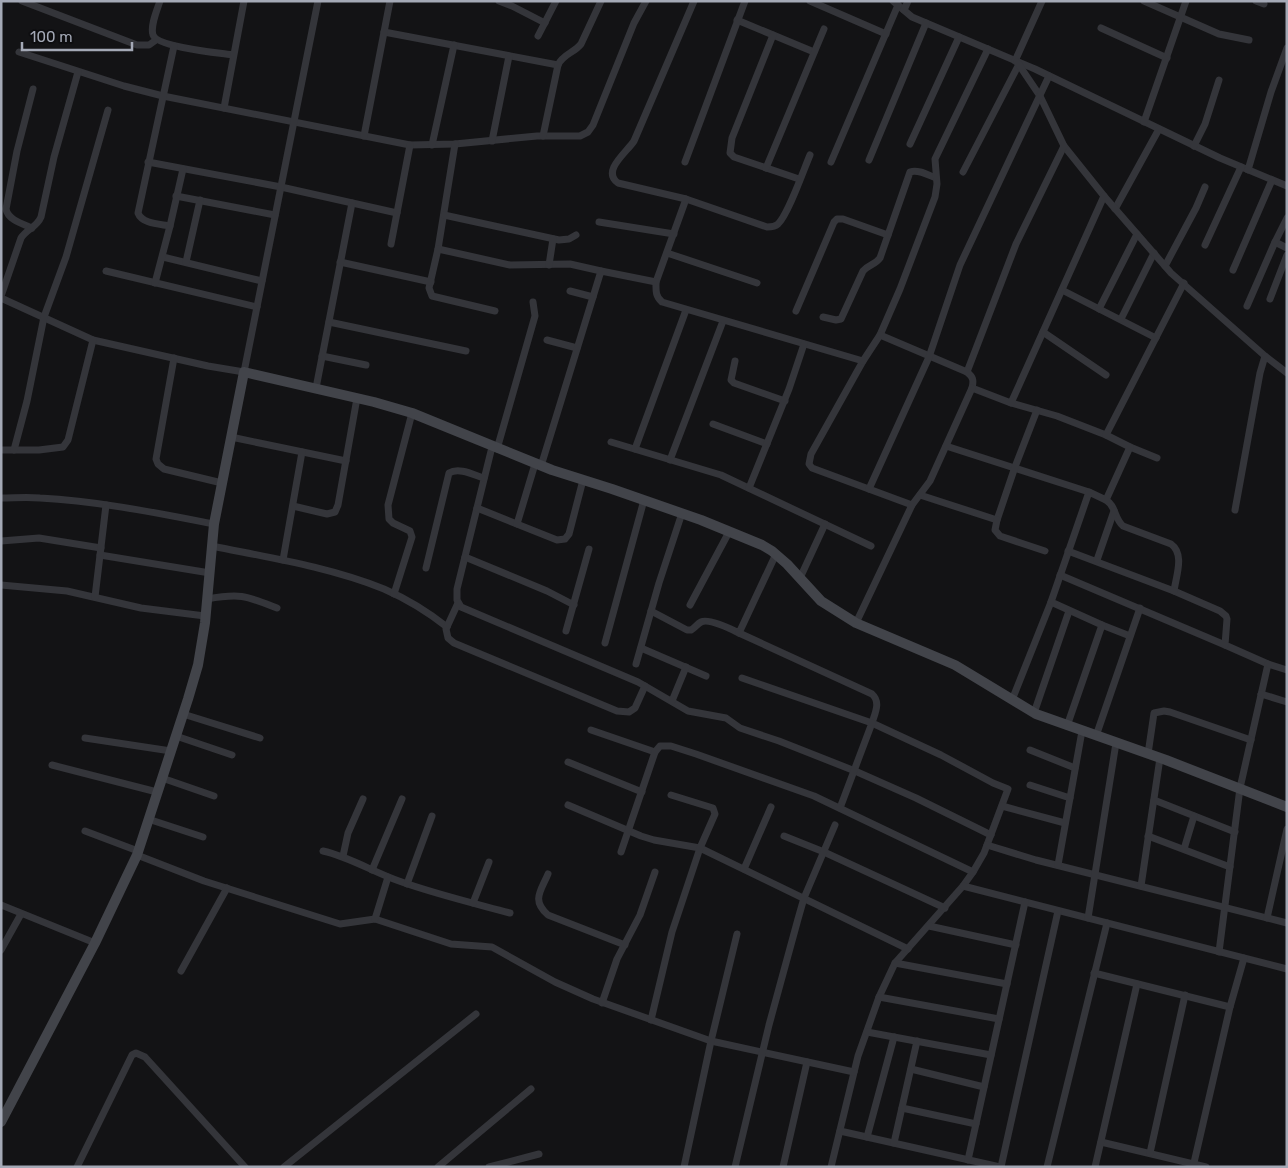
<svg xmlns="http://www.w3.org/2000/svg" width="1288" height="1168" font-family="Rubik,sans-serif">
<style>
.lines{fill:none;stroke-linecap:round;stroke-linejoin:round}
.street{stroke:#34353a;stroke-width:7}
.secondary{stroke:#42444a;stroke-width:10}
</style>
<rect width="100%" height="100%" fill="#131315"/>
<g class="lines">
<g class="street">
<path d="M22,1L137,45H149L156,40"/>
<path d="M160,1C157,10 150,26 153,35C157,47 220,53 233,55"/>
<path d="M499,1L512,6L545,23"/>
<path d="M810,1L886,34"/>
<path d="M893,1L912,17L1035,69L1220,158L1287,186"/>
<path d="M1144,1L1219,34L1249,40"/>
<path d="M1256,1L1264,4"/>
<path d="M904,10L908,1"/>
<path d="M737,20L814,52"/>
<path d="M1101,28L1167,58"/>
<path d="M384,32L558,65"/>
<path d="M773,35L732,138L730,153L734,157L799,179"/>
<path d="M538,36L556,1"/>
<path d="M19,52L124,86L163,96L410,145L455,144L537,136H580L588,132L593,125L634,23L646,1"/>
<path d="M1015,61L1042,1"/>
<path d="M224,108L244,1"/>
<path d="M1144,122L1186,1"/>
<path d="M364,136L390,1"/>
<path d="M543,136L558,65C563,54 574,53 581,44L601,1"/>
<path d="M492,141L509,56"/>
<path d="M455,144L438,249L510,265L570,264L601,271"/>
<path d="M910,144L959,37"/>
<path d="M432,145L454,45"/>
<path d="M1064,146L1104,196"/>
<path d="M1194,146L1205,124L1219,80"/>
<path d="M869,160L926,23"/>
<path d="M148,162L281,187L397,213"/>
<path d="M685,162L745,1"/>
<path d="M831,162L898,5"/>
<path d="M766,168L824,29"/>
<path d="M1248,170L1271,92L1287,48"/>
<path d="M963,172L1019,64"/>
<path d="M176,196L275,215"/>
<path d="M686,199L767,227C771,227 775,227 778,224C788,215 804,169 810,155"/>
<path d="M1115,209L1159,129"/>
<path d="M444,215L559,240L569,239L576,235"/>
<path d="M599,222L674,234"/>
<path d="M170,226C160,224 142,224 138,213L174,46"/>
<path d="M32,228C23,224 8,220 6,209L17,151L33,89"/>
<path d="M1275,242L1287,248"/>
<path d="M391,244L410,145"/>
<path d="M1205,245L1241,167"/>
<path d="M438,249L429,288L432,296L495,311"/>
<path d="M667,253L757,283"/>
<path d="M163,257L262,281"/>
<path d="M186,262L200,200"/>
<path d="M340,262L431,282"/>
<path d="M549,265L553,239"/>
<path d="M1165,266L1196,208L1205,187"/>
<path d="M1233,270L1272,180"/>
<path d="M106,271L257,307"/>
<path d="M656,282L686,199L618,183C601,171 627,152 634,141L694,1"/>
<path d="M155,283L170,226L183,169"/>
<path d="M1062,290L1156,338"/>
<path d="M570,291L593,297"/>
<path d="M1,296L21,238C27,229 37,227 41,217L54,157L78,72"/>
<path d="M1,298L93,340L208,366L244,372L318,1"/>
<path d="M1270,299L1287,255"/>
<path d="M1247,306L1275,242L1287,218"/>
<path d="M1099,309L1137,234"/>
<path d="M796,311L834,222L837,219H843L888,235"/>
<path d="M823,317L836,320L841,319L863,271C868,265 875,265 880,258L910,172C918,169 928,175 936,178"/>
<path d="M1121,319L1154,253"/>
<path d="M329,322L466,351"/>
<path d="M1043,332L1106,375"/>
<path d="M880,335L900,289L935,197L937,184L935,159L988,49"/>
<path d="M547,340L577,348"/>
<path d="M322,356L366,365"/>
<path d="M174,358L156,459L158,464L164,469L222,483"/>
<path d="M735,361L731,380L734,383L785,401"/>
<path d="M863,361L811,454L809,464L812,468L912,505"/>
<path d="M967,372L1016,244L1064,146L1040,96L1017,62"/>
<path d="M316,388L352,203"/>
<path d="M1011,403L1057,416L1106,435"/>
<path d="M713,424L767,444"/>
<path d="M231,437L346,461"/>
<path d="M611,442L721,475L871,546"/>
<path d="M946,446L1089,492"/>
<path d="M492,447L457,589V600L461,607L638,682L688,711L726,718L740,728L779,741L855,771L916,798L991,835"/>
<path d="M1130,447L1157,458"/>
<path d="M497,449L535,316L533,302"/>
<path d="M635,449L686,310"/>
<path d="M1,450H39L63,447L68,440L93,340"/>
<path d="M14,450L27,401L44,317L66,257L108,110"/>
<path d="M670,460L723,321"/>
<path d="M541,466L601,271L656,282C656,290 655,296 662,302L863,361L880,335L967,372C973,377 974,380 972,388L1011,403L1104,196L1171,273L1265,356"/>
<path d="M749,488L789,389L804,344"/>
<path d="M869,489L929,357L960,265L1049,76"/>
<path d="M920,495L997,520L1015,467L1037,410"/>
<path d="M1,498C14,498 27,497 40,498C98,501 157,513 214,524"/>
<path d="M1106,500C1116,506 1114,518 1123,526L1171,544C1185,554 1176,576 1174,591L1220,611L1226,616L1227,619L1225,645L1268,664L1240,788L1219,952"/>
<path d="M293,506L327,514L335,512L338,505L357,398"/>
<path d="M477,508L557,540L565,539L569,534L583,480"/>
<path d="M1235,510L1260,373L1265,356L1287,373"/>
<path d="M997,520L995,530L1000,536L1045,551"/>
<path d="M517,524L535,464"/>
<path d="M1,541L39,538L101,548"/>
<path d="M212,546C271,558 329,567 384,589C407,599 428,612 447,627"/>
<path d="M1068,551L1174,591"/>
<path d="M100,555L210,573"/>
<path d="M465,557L547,591L574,605"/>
<path d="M283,560L302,452"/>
<path d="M1097,560L1114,511"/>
<path d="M426,568L449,473C459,467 474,475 484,478"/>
<path d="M1060,575L1225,645"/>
<path d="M800,578L825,524"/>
<path d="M1,585L67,591L141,608L205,616"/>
<path d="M394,594L412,537L410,531L393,523L389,519L388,505L412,413"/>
<path d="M95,597L106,505"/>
<path d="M207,599C241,593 246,596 277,608"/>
<path d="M458,603L446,629L448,638L454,643L617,711L629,712L635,708L645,686"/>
<path d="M690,605L729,532"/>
<path d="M651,611L687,630H691C695,628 697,624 701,622C709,618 731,629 739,633L776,554"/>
<path d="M856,623L912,505L930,481L972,388"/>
<path d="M1102,625L1130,636"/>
<path d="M566,631L589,549"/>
<path d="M739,633L872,694C881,702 875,713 872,723L941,755L993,783L1008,789L984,853L973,872L963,886L895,963L879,997L858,1056L831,1167"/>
<path d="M605,643L644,500"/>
<path d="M641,648L706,676"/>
<path d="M636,664L659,583L682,513"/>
<path d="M1268,664L1287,670"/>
<path d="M742,678L872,723L840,808"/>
<path d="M1261,694L1287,702"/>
<path d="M1012,700L1051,602"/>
<path d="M672,701L686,667"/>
<path d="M1034,713L1069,611"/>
<path d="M183,714L260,738"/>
<path d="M1067,726L1102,625L1051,602L1089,492L1106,500L1130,447L1106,435L1184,283"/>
<path d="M591,730L655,752"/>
<path d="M176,736L232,755"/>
<path d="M1096,736L1140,608"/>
<path d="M85,738L171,751"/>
<path d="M1030,750L1075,768"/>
<path d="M1148,754L1154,713L1164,711L1170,712L1251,740"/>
<path d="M568,762L642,792"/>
<path d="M52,765L157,792"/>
<path d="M162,778L214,796"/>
<path d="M1030,785L1070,798"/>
<path d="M1154,800L1235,832"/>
<path d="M568,805L641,836L654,840L700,848L908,949"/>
<path d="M1002,806L1065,823"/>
<path d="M148,819L203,837"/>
<path d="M85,831L138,851"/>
<path d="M784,836L824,852L945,908"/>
<path d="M1148,836L1230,867"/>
<path d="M987,845L1036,860L1287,923"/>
<path d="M1184,849L1194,816"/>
<path d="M323,851C350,857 373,872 399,881C435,894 473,903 510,913"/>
<path d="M621,852L655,752L660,746H671L696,754L814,796L973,872"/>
<path d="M137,855L204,881L340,924L375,919L451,944L492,947L555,982L593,999L711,1041L854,1072"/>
<path d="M343,856L348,833L363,799"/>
<path d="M1058,865L1082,731"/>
<path d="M744,869L771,807"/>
<path d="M372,870L402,799"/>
<path d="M548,874C541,891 531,900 548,915L625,945"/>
<path d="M407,884L432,816"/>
<path d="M963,886L1287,969"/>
<path d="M1141,886L1160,758"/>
<path d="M473,903L489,862"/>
<path d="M1,905L95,943"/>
<path d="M1088,918L1116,743"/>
<path d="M1267,918L1287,829"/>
<path d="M375,919L388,877"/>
<path d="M929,926L1016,945"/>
<path d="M1,950L21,914"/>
<path d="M895,963L1007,984"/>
<path d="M181,971L227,888"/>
<path d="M1094,973L1230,1007"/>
<path d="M879,997L999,1019"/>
<path d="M602,1003L617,959L640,915L655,872"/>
<path d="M651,1020L672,932L700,848L715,814L713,808L671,795"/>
<path d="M867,1032L991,1055"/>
<path d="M911,1069L984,1087"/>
<path d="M902,1108L976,1124"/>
<path d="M840,1131L1000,1167"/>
<path d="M867,1137L894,1037"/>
<path d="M1101,1142L1206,1167"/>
<path d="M894,1143L917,1041"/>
<path d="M1150,1153L1185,995"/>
<path d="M968,1160L1025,902"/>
<path d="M77,1167L132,1055L136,1053L145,1057L245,1167"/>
<path d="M284,1167L476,1014"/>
<path d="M438,1167L531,1089"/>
<path d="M489,1167L539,1154"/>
<path d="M684,1167L711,1041L737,934"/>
<path d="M735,1167L769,1025L798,919L804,898L835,825"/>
<path d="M783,1167L807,1062"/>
<path d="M1001,1167L1058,911"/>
<path d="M1047,1167L1107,923"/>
<path d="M1095,1167L1137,984"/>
<path d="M1193,1167L1230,1007L1244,958"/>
</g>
<path class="secondary" d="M1,1122L95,943L137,855L188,699L198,665L205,623L214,524L244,372L374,402L412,413L552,470L612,489L701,520L762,545L772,551L787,564L821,601L856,623L955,665L1036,714L1166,760L1287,807"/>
</g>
<rect width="1288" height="1168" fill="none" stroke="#a4a9b6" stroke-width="5"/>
<path d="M22 42v8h110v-8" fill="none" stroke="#a4a9b6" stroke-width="2.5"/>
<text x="30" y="42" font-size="15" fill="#a4a9b6" stroke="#0e0e10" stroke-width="4" paint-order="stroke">100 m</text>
</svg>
